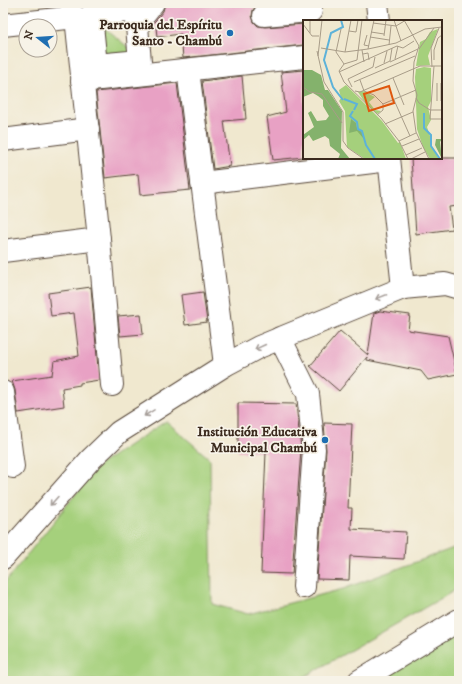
<svg xmlns="http://www.w3.org/2000/svg" width="462" height="684" font-family="'IM FELL DW Pica',serif">
<style>
.green{fill:#a5d07c;stroke:#707d4d}
.building{fill:#e8a1c4}
.lines{fill:none;stroke-linecap:round;stroke-linejoin:round}
.minor-casing{stroke:#564639;stroke-width:24}
.minor{stroke:#fff;stroke-width:22}
.oneway{stroke:#a79f9a}
.poi-dot{fill:#1f6fb2;stroke:#f7f3e8;stroke-width:1.5}
.labels{text-anchor:middle;dominant-baseline:central;stroke-width:3.5;stroke-linejoin:round;paint-order:stroke}
.poi-label{font-size:14px;font-weight:bold;fill:#3b2a1e;stroke:#f7f3e8;text-anchor:end}
.inset-river{fill:none;stroke:#5db2d9;stroke-width:2}
.inset-road{fill:none;stroke:#a89c88;stroke-width:1}
.view{fill:#df570d;fill-opacity:0.15;stroke:#df570d;stroke-width:2}
.inset-edge{fill:none;stroke:#3b2a1e;stroke-width:2}
</style>
<rect width="100%" height="100%" fill="#f7f3e8"/>
<filter id="ink" filterUnits="userSpaceOnUse"><feTurbulence type="fractalNoise" baseFrequency=".025" numOctaves="2"/><feDisplacementMap in="SourceGraphic" scale="8" xChannelSelector="R" yChannelSelector="G"/><feConvolveMatrix kernelMatrix="1 2 1 2 8 2 1 2 1" color-interpolation-filters="sRGB"/></filter>
<filter id="wash" filterUnits="userSpaceOnUse"><feTurbulence type="fractalNoise" baseFrequency=".012" numOctaves="4" result="noise"/><feDisplacementMap in="SourceGraphic" scale="16" xChannelSelector="R" yChannelSelector="G"/><feGaussianBlur stdDeviation="0.9" result="paint"/><feColorMatrix in="noise" values="0 0 0 0 0 0 0 0 0 0 0 0 0 0 0 0 0 1.4 0 .05"/><feComposite in="paint" operator="in"/></filter>
<g filter="url(#wash)">
<rect width="100%" height="100%" fill="#f0e8cf"/>
<g class="green">
<path d="M97,22L139,56L101,61Z"/>
<path d="M166,421L210,459L212,604L248,614L343,589L459,546V588L297,681H3V585L99,465Z"/>
<path d="M459,627V681H368Z"/>
</g>
<g id="blocks">
<g class="building">
<path d="M165,3H262L257,5L253,10L252,16L254,22L258,26L265,27L304,24V45L183,58L181,34L157,37L156,27L151,28V26L163,11Z"/>
<path d="M304,70V157L273,160L267,117L286,112L281,72Z"/>
<path d="M242,76L246,119L224,121L230,166L213,169L202,81Z"/>
<path d="M177,83L190,190L140,195L138,174L105,178L96,92Z"/>
<path d="M411,158H459V206L449,207L452,229L416,234Z"/>
<path d="M91,287L99,380L80,383V385L62,388L64,406L18,413L15,390L12,381L52,375L54,361L79,356L74,313L51,316L48,293Z"/>
<path d="M203,292L207,322L185,325L181,295Z"/>
<path d="M380,311L410,315L408,330L448,336L457,374L428,380L421,371L367,360V357L339,391L310,366L340,331L368,355L374,313Z"/>
<path d="M141,314L143,334L120,336L118,316Z"/>
<path d="M238,403L296,404L301,449L292,574L261,573L266,452H238Z"/>
<path d="M324,423L352,424L348,508H352L351,529L406,532L404,559L350,556L349,580L317,579L326,450Z"/>
</g>
</g>
</g>
<g filter="url(#ink)">
<use href="#blocks" fill-opacity="0" stroke="#564639" stroke-width="1"/>
<g class="lines">
<defs>
<g id="minor">
<path d="M135,3C137,22 138,41 140,61L96,65L91,15L136,10"/>
<path d="M377,3L379,21"/>
<path d="M264,15L311,11L310,3"/>
<path d="M136,24L153,3"/>
<path d="M3,25L76,17L99,239L112,385"/>
<path d="M188,70L225,365"/>
<path d="M82,81L304,57"/>
<path d="M3,140L88,129"/>
<path d="M389,158L403,288"/>
<path d="M202,183L389,160"/>
<path d="M3,251L99,239"/>
<path d="M280,338L308,394L314,449L304,587"/>
<path d="M3,392L13,467"/>
<path d="M3,558L90,460L119,432L225,365L259,347L403,288L445,284L459,288"/>
<path d="M359,681L459,620"/>
</g>
</defs>
<use href="#minor" class="minor-casing"/>
<use href="#minor" class="minor"/>
</g>
<defs><path id="oneway-shaft" d="M-6 0H5M1.5-3L5.5 0L1.5 3" fill="none" stroke-width="1.6" stroke-linecap="round" stroke-linejoin="round"/></defs>
<g class="oneway">
<use href="#oneway-shaft" transform="translate(381 297) rotate(158)"/>
<use href="#oneway-shaft" transform="translate(260 347) rotate(155)"/>
<use href="#oneway-shaft" transform="translate(149 413) rotate(148)"/>
<use href="#oneway-shaft" transform="translate(54 501) rotate(132)"/>
</g>
</g>
<g class="poi-dot">
<circle cx="230" cy="33" r="4"/>
<circle cx="325" cy="440" r="4"/>
</g>
<g class="labels">
<g class="poi-label">
<text x="222" y="25">Parroquia del Espíritu<tspan x="222" dy="16">Santo - Chambú</tspan></text>
<text x="317" y="432">Institución Educativa<tspan x="317" dy="16">Municipal Chambú</tspan></text>
</g>
</g>
<g transform="translate(303 20)">
<rect width="139" height="139" fill="#f0e8cf"/>
<path d="M135,9L125,36L127,45L113,46L117,22L123,19L127,12ZM121,47L128,48V81L125,87L128,100L124,107L129,122L128,126L136,139H127L120,127L114,109L112,57L113,49ZM43,65L79,101L95,123L97,122L103,139H62L44,127L42,91L36,81L38,78L36,70ZM60,71L72,77L66,82L72,90L78,91L74,94L63,84L55,72Z" fill="#a5d07c"/>
<path d="M0,50H9L18,55L22,70H25L39,91L38,128L47,139H35L37,134L27,126L26,119L22,116L10,121L6,115L0,120V115L11,107L5,93L8,91L14,101L23,100L26,96L20,86V80L15,76L10,73L0,77ZM48,99L53,103L54,108L59,112L61,119L54,111L46,113ZM133,119H139L137,122L139,139L132,125Z" fill="#84b26c"/>
<path class="inset-river" d="M38,0L40,7L28,13L21,40L30,67L40,80M41,79L54,84L51,90M50,91L47,96L54,102L55,109L59,111L63,125L72,139M121,93V108L128,115V126L137,139"/>
<path class="inset-road" d="M91,0L98,21M101,0L116,26L111,42L110,61L114,75L110,91L113,112L126,139M70,3L93,6L103,0M0,4L9,16H16M38,9L33,32L41,44M46,11L53,12L55,0M68,12L81,14M7,13V0M64,15L61,25L66,26M81,16L83,0M67,17L86,20M86,25L88,6M18,28L42,32L65,29L93,23L122,9L139,7M65,29L71,0M116,29L131,8M59,30L61,42M14,31L21,62L40,92V121L45,128L61,139M42,32L48,0M60,34L65,33L66,40M15,36L19,0M92,39L95,26M131,40V30L135,18L139,15M87,42L115,29M81,43L84,31M41,44L36,51L41,62L78,98L96,121L105,139M41,44L54,40L59,0M131,46L127,99H139M129,47L128,28L136,8M72,48L87,41L89,28M36,52L94,26L100,28L111,21M90,58L101,85M57,60L61,71L71,75L80,84V90L74,95M51,62L112,36M134,63V81M0,67L7,72L19,74L39,103M49,67L45,59L70,47L72,37M52,71L57,72L117,46H139M113,78L116,83L127,90H139M91,80L107,116M138,81V63M80,84L113,70M82,104L110,92M96,121L113,113M99,126L116,119M103,135L119,128M108,139L122,132"/>
<path class="view" d="M86,66L91,83L66,91L61,74Z"/>
<rect width="139" height="139" class="inset-edge"/>
</g>
<rect width="462" height="684" fill="none" stroke="#f7f3e8" stroke-width="16"/>
<g transform="translate(38 38) rotate(287)"><circle r="19" fill="#f7f3e8" stroke="#aca397"/>
<path d="M0-3L7 15L0 10L-7 15Z" fill="#1f6fb2"/>
<text y="-6" font-size="11" font-weight="bold" text-anchor="middle" fill="#3b2a1e">N</text>
</g>
</svg>
